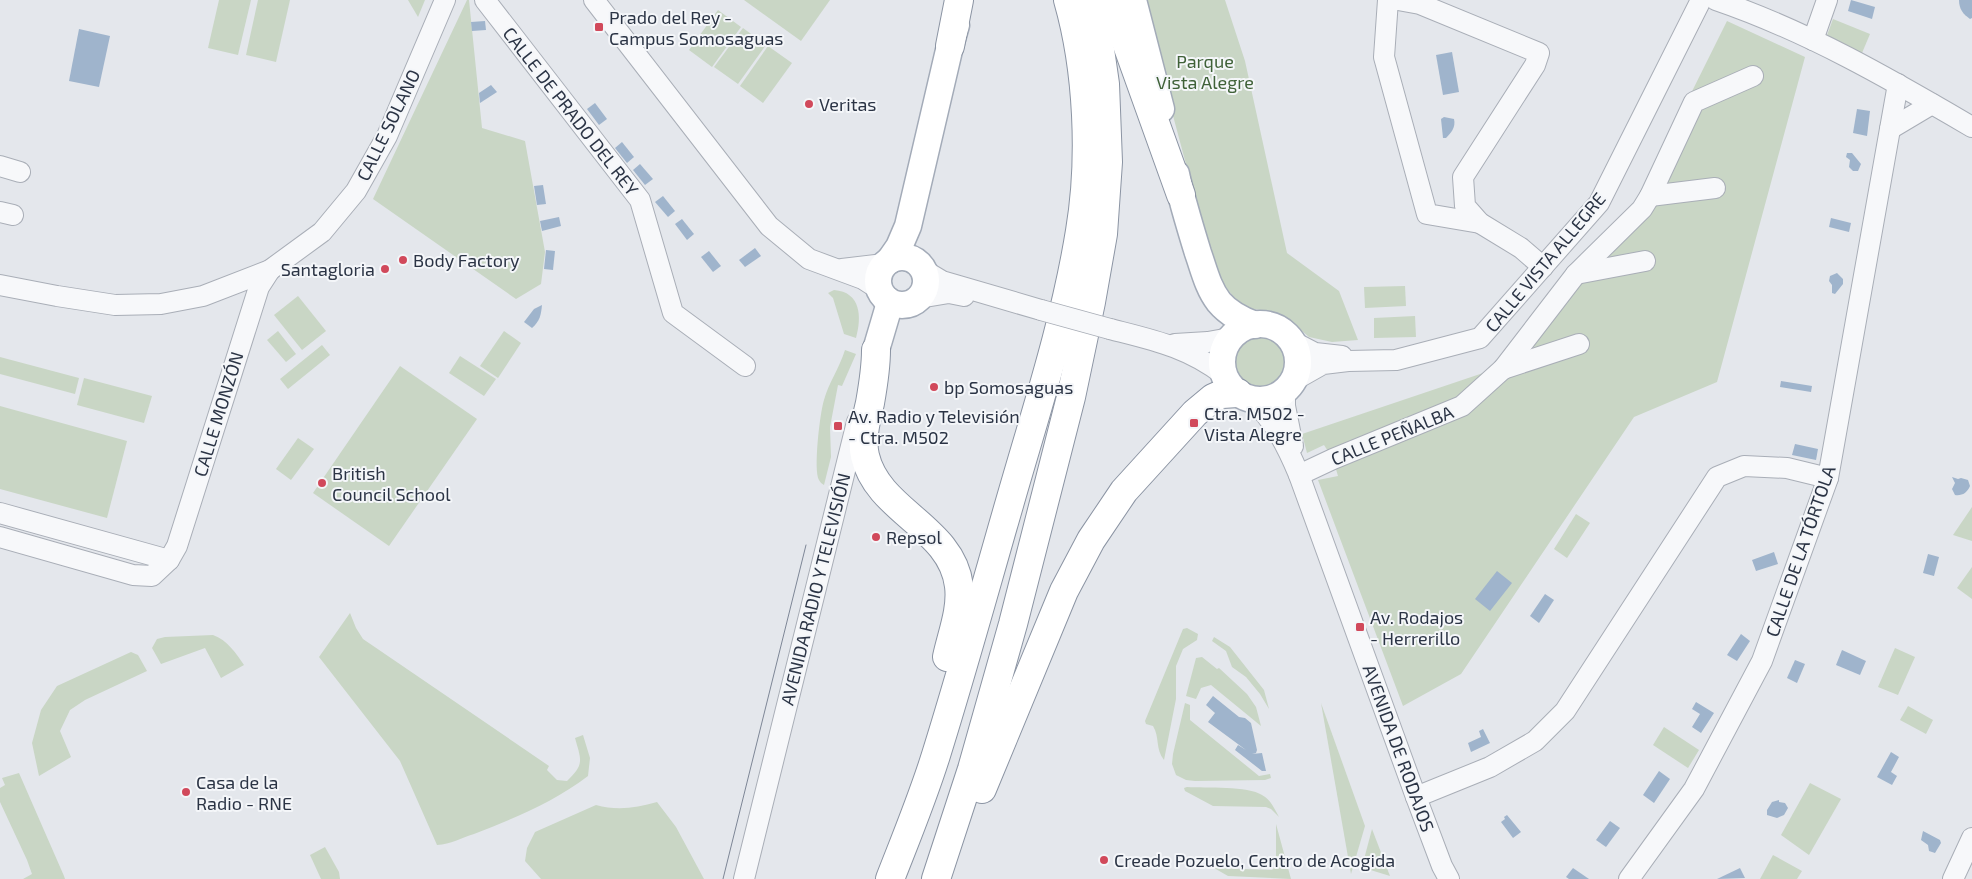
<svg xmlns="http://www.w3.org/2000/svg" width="1972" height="879" font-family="'Exo 2',sans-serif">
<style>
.green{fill:#c9d6c5}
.water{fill:#9fb4cc}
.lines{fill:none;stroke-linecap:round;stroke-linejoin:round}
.minor-casing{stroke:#a9aeb7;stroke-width:22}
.major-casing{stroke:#a3abb8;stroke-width:29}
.highway-casing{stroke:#8b94a3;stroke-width:30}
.minor{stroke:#f7f8fa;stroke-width:20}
.major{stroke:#fff;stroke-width:26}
.highway{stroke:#fff;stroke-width:28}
.tram{stroke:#7d8696;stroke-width:1}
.minor-bridge-casing{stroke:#a9aeb7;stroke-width:22;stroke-linecap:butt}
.minor-bridge{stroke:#f7f8fa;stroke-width:20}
.poi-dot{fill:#d1495b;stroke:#f4f6f9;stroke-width:2}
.labels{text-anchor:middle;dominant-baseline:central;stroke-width:4;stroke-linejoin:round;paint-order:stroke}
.poi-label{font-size:18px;fill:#2b3445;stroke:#f4f6f9;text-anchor:start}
.park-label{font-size:18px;fill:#3f6138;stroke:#f4f6f9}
.street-label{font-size:18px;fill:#2b3445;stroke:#f4f6f9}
</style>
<rect width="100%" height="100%" fill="#e4e7ec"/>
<g class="green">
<path d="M219,0H251L238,55L208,48Z"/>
<path d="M258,0H290L276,62L246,55Z"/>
<path d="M408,0H425L418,17Z"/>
<path d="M467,0H469L482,128L525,141L545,252L541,284L516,299L373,199Z"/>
<path d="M744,0H830L801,41Z"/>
<path d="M1142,0H1225L1245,61L1287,253L1339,291L1358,340L1332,342L1309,337L1288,319L1274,312L1253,309L1239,303L1216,276Z"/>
<path d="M718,10L741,27L712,67L689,50Z"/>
<path d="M1833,19L1870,34L1862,53L1826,38Z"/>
<path d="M1727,21L1805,57L1717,382L1634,417L1461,674L1403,706L1318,480L1338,476L1333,459L1324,445L1307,453L1302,434L1492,370L1633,210Z"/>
<path d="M743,28L766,45L738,84L714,67Z"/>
<path d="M768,46L792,63L763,103L740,86Z"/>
<path d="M1405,286L1406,306L1365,308L1364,287Z"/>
<path d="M834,290C861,292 862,317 856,338L844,334L833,298L828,293Z"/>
<path d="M298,296L326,331L302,350L274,315Z"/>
<path d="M1415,316L1416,337L1374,338V318Z"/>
<path d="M278,331L296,354L286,362L267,340Z"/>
<path d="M504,331L521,343L498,378L480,366Z"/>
<circle cx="1260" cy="362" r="25"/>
<path d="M322,345L330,355L288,389L280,379Z"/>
<path d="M845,350L856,354L842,386L838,385L830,427L831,457L824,485C822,484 820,482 819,480C813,471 820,412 824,400C829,382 839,369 845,350Z"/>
<path d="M460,356L496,379L484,396L449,373Z"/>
<path d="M0,357L79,378L75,394L0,374Z"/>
<path d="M400,366L477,419L389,546L313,493Z"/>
<path d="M84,378L152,396L144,423L77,405Z"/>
<path d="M0,406L127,441L107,518L0,489Z"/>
<path d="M298,438L314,449L291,480L276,469Z"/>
<path d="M1972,507V541L1953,535Z"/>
<path d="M1576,514L1590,523L1567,558L1554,549Z"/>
<path d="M1972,567V599L1957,588Z"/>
<path d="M350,613L356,628L363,639L549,766L547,770L557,780L567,781C585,764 581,760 575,738L583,735L590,758L588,776C554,802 513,819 474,834C461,838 451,844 437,845L400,761L319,657Z"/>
<path d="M1187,628L1198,634L1197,640L1183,649L1176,666V699L1164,760C1155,749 1160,737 1153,726L1146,724L1145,721L1183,629Z"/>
<path d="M213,635C227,640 236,653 244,665L221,678L205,648L161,664L152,648L157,639L165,637Z"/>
<path d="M1214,637L1230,647L1264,690L1269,709L1260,694L1246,677L1232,667L1226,651L1212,641Z"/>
<path d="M1895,648L1915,657L1898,695L1878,687Z"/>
<path d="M131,652L138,655L147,671L85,700L70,710L60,731L71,757L39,776L32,743L41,710L57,686Z"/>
<path d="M1202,657L1217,669L1219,668L1247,694L1256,707L1261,726L1211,685L1201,688L1196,699L1186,696L1196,658Z"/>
<path d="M1185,703L1190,705V720L1259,776L1270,774L1271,778L1265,780L1195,781L1186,780L1176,775L1172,764L1173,754Z"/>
<path d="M1321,703L1365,826L1351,874Z"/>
<path d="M1908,706L1933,720L1926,734L1900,720Z"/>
<path d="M1664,727L1699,750L1688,768L1653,745Z"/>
<path d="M19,773L64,876L65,879H23L32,874L27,860L0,802V788L5,785L2,778Z"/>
<path d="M1810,783L1841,799L1809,855L1781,835Z"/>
<path d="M1187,787C1206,788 1248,786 1262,795C1271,800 1274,808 1279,817L1271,809L1266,807L1213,806L1185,791L1184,788Z"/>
<path d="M657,802L676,827L704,879H541L525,861L527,848L535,832L596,805C617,811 636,808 657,802Z"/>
<path d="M1276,824L1291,879L1228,876L1214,868L1272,870L1276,866Z"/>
<path d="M1372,829L1390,876L1364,868L1363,863Z"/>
<path d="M325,847L339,872L340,879H321L310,855Z"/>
<path d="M1773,855L1802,871L1797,879H1760Z"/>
</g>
<g class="water">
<path d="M1851,0L1875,7L1872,19L1848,11Z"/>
<path d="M1959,0H1972V18L1970,19C1963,14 1959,9 1959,0Z"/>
<path d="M485,21L486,30L472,31L471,22Z"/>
<path d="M79,29L110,36L99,87L69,81Z"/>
<path d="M1452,52L1459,92L1443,95L1436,55Z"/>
<path d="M491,85L497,92L480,103L479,93Z"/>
<path d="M595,103L607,119L599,125L587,109Z"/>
<path d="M1857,109L1870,111L1867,136L1853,133Z"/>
<path d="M1444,117L1454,119C1456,127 1451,133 1446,138H1443L1441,119Z"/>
<path d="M622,142L634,157L627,163L615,148Z"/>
<path d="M1847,153H1852L1861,164L1858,171H1853L1849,167L1850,160L1846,157Z"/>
<path d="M640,164L653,179L645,185L633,170Z"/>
<path d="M543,185L546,204L537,205L534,186Z"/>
<path d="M663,196L675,211L668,217L655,202Z"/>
<path d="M559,217L561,226L542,231L540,221Z"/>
<path d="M1831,218L1851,223L1849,232L1829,227Z"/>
<path d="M682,219L694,234L687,240L675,224Z"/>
<path d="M755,248L761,256L745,267L739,260Z"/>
<path d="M546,250L555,251L553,270L544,269Z"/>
<path d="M709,251L721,266L713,272L701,257Z"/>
<path d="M1837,273L1843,279V284L1835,294L1832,293V285L1829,281L1830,276Z"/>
<path d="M542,305C541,315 540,321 532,328L524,322L534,309Z"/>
<path d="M1781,381L1812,386L1811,392L1780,387Z"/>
<path d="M1795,444L1818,449L1816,460L1792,455Z"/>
<path d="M1952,477L1958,479L1961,478L1968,480L1970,486C1967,493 1962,496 1955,495L1952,489L1955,483Z"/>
<path d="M1774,552L1778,564L1756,571L1752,560Z"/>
<path d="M1928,554L1939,557L1934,576L1923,573Z"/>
<path d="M1497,571L1512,583L1490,611L1475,599Z"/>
<path d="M1545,594L1554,600L1539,623L1530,616Z"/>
<path d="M1741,634L1750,641L1737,661L1727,655Z"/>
<path d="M1842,650L1866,661L1860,675L1836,665Z"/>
<path d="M1795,660L1805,664L1797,683L1787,678Z"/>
<path d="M1213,696L1239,717L1245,718L1251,723L1257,750L1256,753L1252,754L1262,753L1266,771H1262L1235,750L1238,745L1246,750L1208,722L1215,713L1206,705Z"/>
<path d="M1696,702L1714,713L1701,733L1692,727L1700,714L1692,709Z"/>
<path d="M1483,729L1490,743L1471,752L1468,743L1481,737L1479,731Z"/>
<path d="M1891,752L1899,757L1891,772L1897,776L1892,785L1877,777Z"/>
<path d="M1659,771L1670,779L1654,803L1643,795Z"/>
<path d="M1779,800V802L1785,803L1788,808L1784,815L1777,818L1767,815V810L1772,802Z"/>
<path d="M1507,815L1521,832L1513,838L1501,822L1505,819L1504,817Z"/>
<path d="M1610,821L1620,828L1606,847L1596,840Z"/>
<path d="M1923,831L1940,840L1941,843L1935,853L1929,851L1928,845L1921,840Z"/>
<path d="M1573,868L1589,879H1569L1566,877Z"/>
<path d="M1740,868L1745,878L1717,879Z"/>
</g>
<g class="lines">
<defs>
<g id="minor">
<path d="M485,0L640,200L673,313L745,366"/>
<path d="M594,0L769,226L809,259L863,279L880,290"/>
<path d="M1388,0L1384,57L1427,214L1480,223"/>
<path d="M1398,0L1420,4L1539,53L1535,65L1463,177L1465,206L1480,223L1521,248L1543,267"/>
<path d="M1716,0C1807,31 1890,79 1972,127"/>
<path d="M1813,40L1827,0"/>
<path d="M1890,129L1932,104"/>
<path d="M0,166L20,172"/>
<path d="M1650,196L1715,188"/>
<path d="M0,212L13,215"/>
<path d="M842,269L884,264"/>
<path d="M922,269L942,281L1041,310"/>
<path d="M1576,274L1645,261"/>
<path d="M0,285L57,296L115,305L161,304L203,296L270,270L322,232L356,191L387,136L445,0"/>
<path d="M919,298L949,293L964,296"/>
<path d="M1110,329C1153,340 1188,347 1224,375"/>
<path d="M1290,340L1315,353L1342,356"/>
<path d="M1175,344L1208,342L1230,338"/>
<path d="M1503,369L1579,344"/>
<path d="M1293,381L1323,364L1348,361L1396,360L1480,338L1599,203L1701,0"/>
<path d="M1285,390V406L1293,446"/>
<path d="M1251,399C1274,420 1287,446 1299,475L1416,797L1442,866L1449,879"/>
<path d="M1299,475L1333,459L1462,406L1503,369L1576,274L1642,209L1650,196L1694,102L1753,76"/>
<path d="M0,513L169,560"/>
<path d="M0,537L133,575L152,576L169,560L177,546L259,287L270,270"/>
<path d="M1416,797L1490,767L1535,741L1565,711L1717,477L1744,466L1787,468L1828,478"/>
<path d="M744,879L857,422"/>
<path d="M1629,879L1694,789L1762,661L1828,478L1898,84"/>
<path d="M1953,879L1972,838"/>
</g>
<g id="major">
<path d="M1133,0L1161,109"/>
<path d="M1176,174C1182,201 1190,227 1198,253C1204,270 1208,288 1219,302C1229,314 1242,320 1255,325"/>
<circle cx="902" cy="281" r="24"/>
<path d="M890,260L899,247L908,226L950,46L956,25"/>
<circle cx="1260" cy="362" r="38"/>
<path d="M876,350L889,306L887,300"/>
</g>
<g id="highway">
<path d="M1111,0L1181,195"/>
<path d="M950,46L959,0"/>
<path d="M876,350C876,368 873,386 870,403C866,420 861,439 865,456C878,512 952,527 959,586C962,609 952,634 947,657"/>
<path d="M982,789L1064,591L1091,540L1124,491L1195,413L1213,398L1222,394L1238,393"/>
<path d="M890,879C906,838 923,797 936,755C962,672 985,588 1009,505C1035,414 1065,324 1080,231C1092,159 1088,70 1068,0"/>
<path d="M936,879L972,769L1013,624L1071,397L1091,302L1103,234L1108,162L1105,84L1096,22L1090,0"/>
</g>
</defs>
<use href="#minor" class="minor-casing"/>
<use href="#major" class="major-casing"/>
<use href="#highway" class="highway-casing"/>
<use href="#minor" class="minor"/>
<use href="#major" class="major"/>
<use href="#highway" class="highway"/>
<path class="tram" d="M723,879L806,545"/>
<defs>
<path id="minor-bridge" d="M1041,310L1110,329"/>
</defs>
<use href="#minor-bridge" class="minor-bridge-casing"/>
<use href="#minor-bridge" class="minor-bridge"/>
</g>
<g class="poi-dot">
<rect x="594" y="22" width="10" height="10" rx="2.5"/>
<circle cx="809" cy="104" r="5"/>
<circle cx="403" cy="260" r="5"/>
<circle cx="385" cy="269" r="5"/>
<circle cx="934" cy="387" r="5"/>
<rect x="1189" y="418" width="10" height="10" rx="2.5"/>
<rect x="833" y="421" width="10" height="10" rx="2.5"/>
<circle cx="322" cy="483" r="5"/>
<circle cx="876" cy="537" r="5"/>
<rect x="1355" y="622" width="10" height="10" rx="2.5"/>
<circle cx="186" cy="792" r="5"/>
<circle cx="1104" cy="860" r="5"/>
</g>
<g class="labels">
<g class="poi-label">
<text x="609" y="17">Prado del Rey -<tspan x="609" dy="21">Campus Somosaguas</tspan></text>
<text x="819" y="104">Veritas</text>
<text x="413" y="260">Body Factory</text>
<text x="375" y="269" text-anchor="end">Santagloria</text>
<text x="944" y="387">bp Somosaguas</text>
<text x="1204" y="413">Ctra. M502 -<tspan x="1204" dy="21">Vista Alegre</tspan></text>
<text x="848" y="416">Av. Radio y Televisión<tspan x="848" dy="21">- Ctra. M502</tspan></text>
<text x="332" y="473">British<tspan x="332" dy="21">Council School</tspan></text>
<text x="886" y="537">Repsol</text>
<text x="1370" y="617">Av. Rodajos<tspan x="1370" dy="21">- Herrerillo</tspan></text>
<text x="196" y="782">Casa de la<tspan x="196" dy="21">Radio - RNE</tspan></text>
<text x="1114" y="860">Creade Pozuelo, Centro de Acogida</text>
</g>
<g class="park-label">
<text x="1205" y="61">Parque<tspan x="1205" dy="21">Vista Alegre</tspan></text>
</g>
<g class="street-label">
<text transform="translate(571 111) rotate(52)">CALLE DE PRADO DEL REY</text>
<text transform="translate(388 125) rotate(-64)">CALLE SOLANO</text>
<text transform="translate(1545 262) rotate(-50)">CALLE VISTA ALLEGRE</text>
<text transform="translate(218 414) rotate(-73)">CALLE MONZÓN</text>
<text transform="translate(1392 435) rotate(-22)">CALLE PEÑALBA</text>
<text transform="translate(1800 551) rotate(-71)">CALLE DE LA TÓRTOLA</text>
<text transform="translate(815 589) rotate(-76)">AVENIDA RADIO Y TELEVISIÓN</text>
<text transform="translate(1399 748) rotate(70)">AVENIDA DE RODAJOS</text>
</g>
</g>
</svg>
